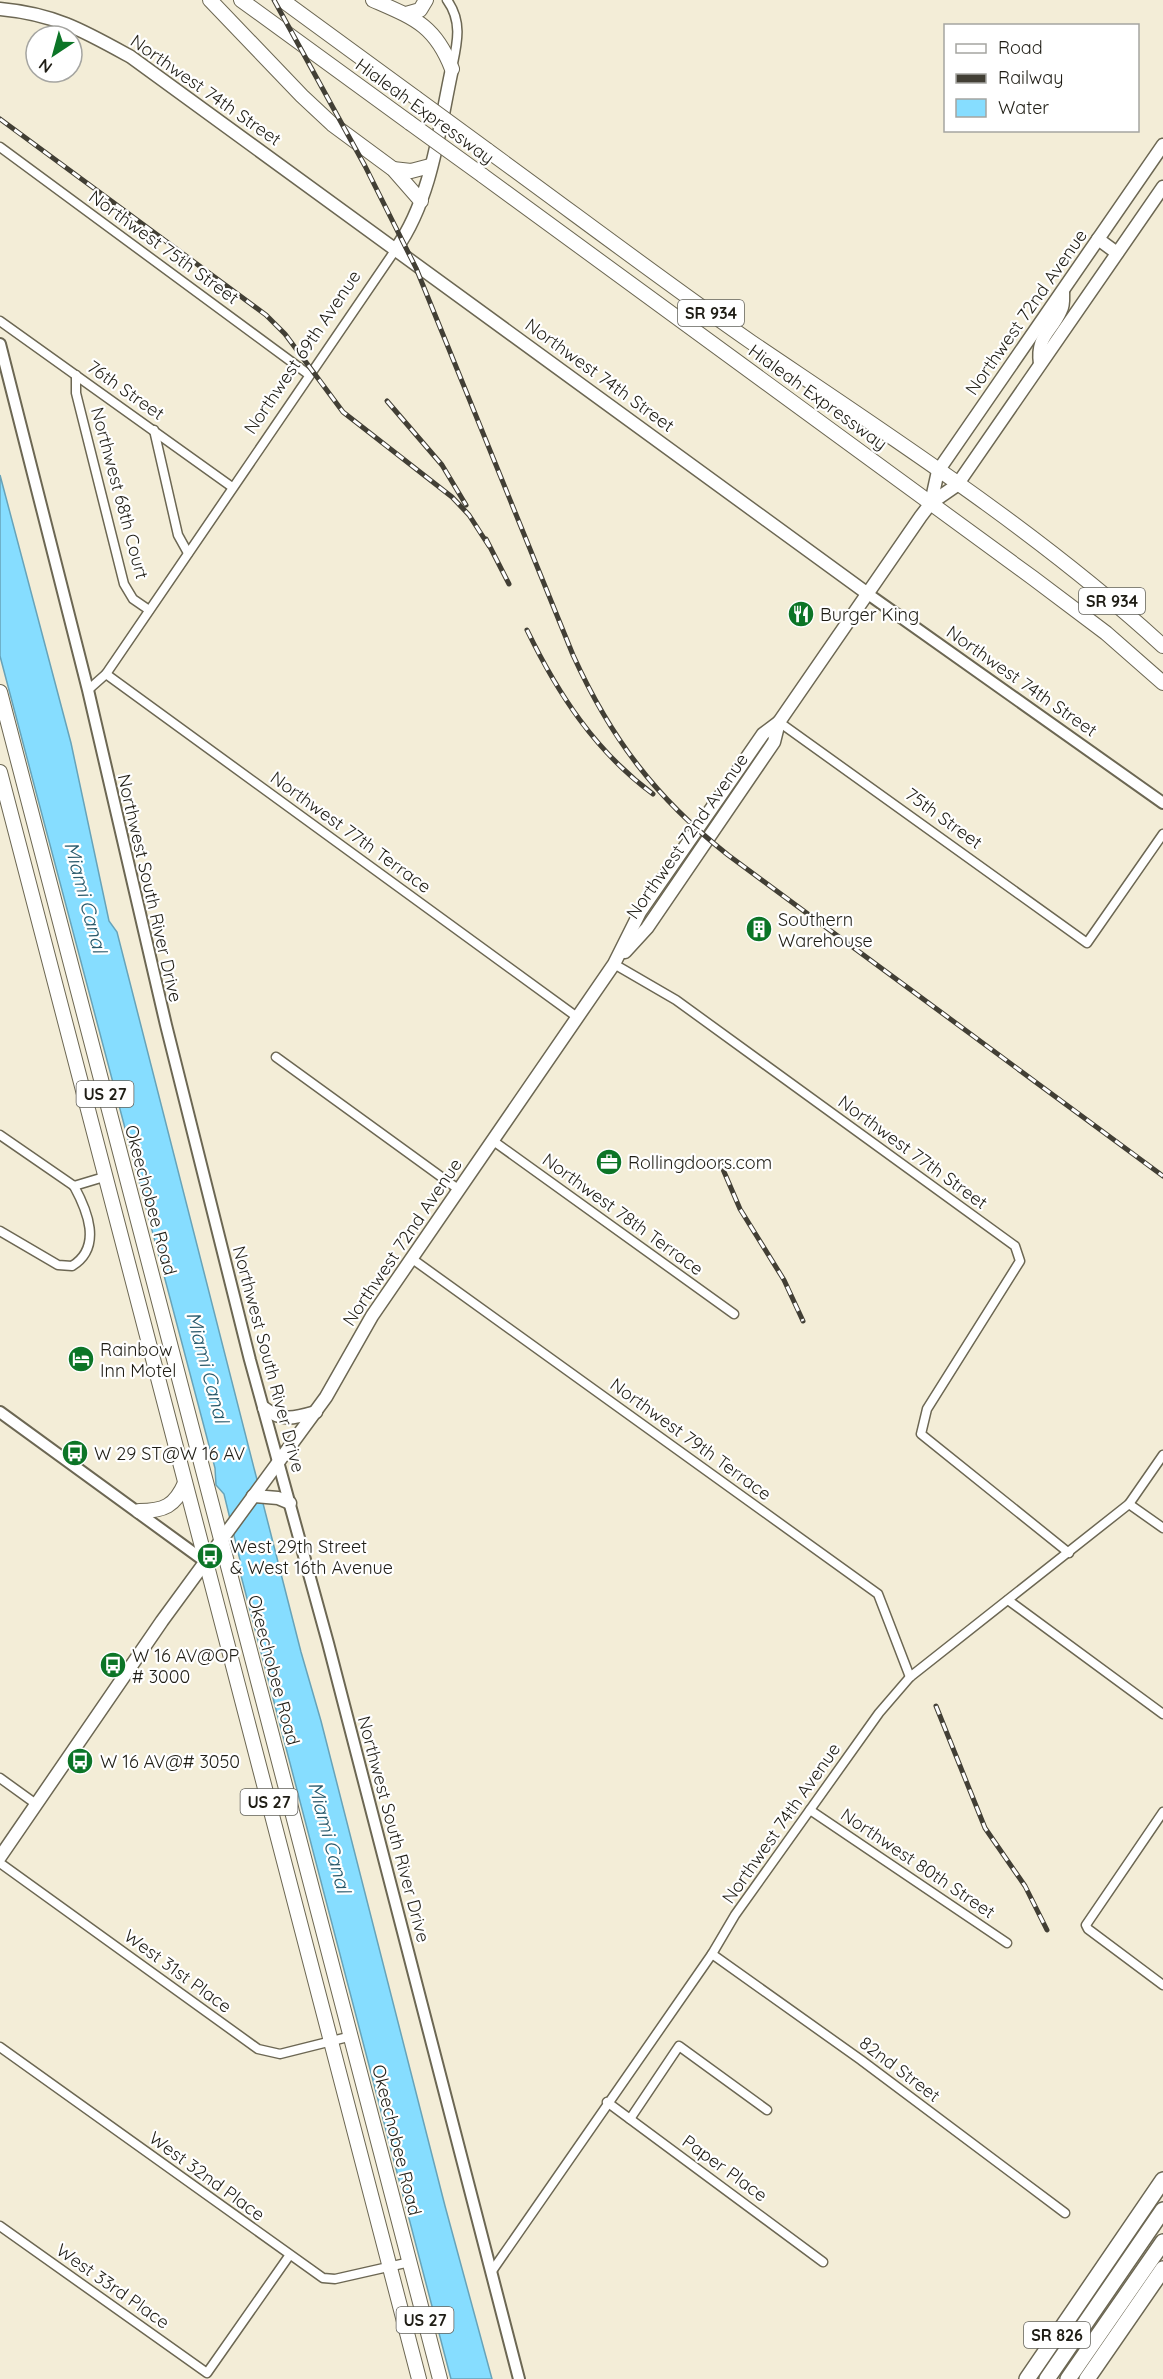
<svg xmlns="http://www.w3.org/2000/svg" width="1163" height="2379" font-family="Quicksand,sans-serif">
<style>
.water{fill:#86ddff;stroke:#67a3b9;stroke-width:1.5}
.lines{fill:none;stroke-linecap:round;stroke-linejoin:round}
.minor-casing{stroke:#6c6753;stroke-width:11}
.tertiary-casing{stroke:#6c6753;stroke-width:14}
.secondary-casing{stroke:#6c6753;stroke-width:15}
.primary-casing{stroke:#6c6753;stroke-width:16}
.trunk-casing{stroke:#6c6753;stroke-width:16}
.motorway-casing{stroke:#6c6753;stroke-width:18}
.minor{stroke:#fff;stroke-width:8}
.tertiary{stroke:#fff;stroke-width:10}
.secondary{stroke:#fff;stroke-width:12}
.primary{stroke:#fff;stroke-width:14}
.trunk{stroke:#fff;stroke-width:14}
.motorway{stroke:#fff;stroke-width:15}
.rail-casing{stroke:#423f35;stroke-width:5}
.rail{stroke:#fff;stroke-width:3;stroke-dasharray:9;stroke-linecap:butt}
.primary-bridge-casing{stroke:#6c6753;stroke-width:16;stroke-linecap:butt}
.primary-bridge{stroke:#fff;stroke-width:14}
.labels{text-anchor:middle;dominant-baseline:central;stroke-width:4.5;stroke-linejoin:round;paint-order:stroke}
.shield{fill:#fff;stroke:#62615b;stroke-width:1.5}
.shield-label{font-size:16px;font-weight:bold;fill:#1f1d15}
.street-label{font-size:18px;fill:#1f1d15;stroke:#fff}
.poi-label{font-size:18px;fill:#1f1d15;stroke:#fff;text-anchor:start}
.water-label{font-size:20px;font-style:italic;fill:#28596b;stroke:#fff}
</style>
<rect width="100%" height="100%" fill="#f3edd7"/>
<path class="water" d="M0,475L71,743L109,921L117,932L301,1652L321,1721L445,2206L492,2379H451L239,1568L240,1560L224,1494L216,1485L215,1468L0,656Z"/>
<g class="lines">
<defs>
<g id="minor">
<path d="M447,0C463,22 457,44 452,68"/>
<path d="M0,147L308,374"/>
<path d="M0,321L232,487"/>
<path d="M76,375V393L124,584L133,599L149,610"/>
<path d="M154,430L178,535L188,553"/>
<path d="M106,674L577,1017"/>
<path d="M88,690L106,674L396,249"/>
<path d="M779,722L1087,943L1163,834"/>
<path d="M614,964L676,1000L1015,1246L1020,1261L927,1409L921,1434L1069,1553"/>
<path d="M276,1057L458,1189"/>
<path d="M0,1135L74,1186"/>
<path d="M492,1140L734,1314"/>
<path d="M74,1186L104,1177"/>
<path d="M0,1231L58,1265L72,1266C103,1247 87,1210 74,1186"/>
<path d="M411,1258L878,1594L910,1677"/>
<path d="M1129,1504L1163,1528"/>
<path d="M1008,1600L1163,1714"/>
<path d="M0,1778L36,1804"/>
<path d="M810,1810L1007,1943"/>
<path d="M1163,1812L1086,1925L1088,1929L1163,1985"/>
<path d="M0,1863L258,2049L280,2054L352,2036"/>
<path d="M712,1954L861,2060L1065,2213"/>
<path d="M0,2047L323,2278L335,2279L410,2262"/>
<path d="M607,2102L823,2262"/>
<path d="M630,2119L679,2046L767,2110"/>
<path d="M0,2226L207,2373L289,2256"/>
<path d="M492,2271L712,1954L735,1915L879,1713L910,1677L1129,1504L1163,1455"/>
</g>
<g id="tertiary">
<path d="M0,344L88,690L166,1025L250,1360L328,1643L519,2379"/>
<path d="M868,594L1163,803"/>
<path d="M0,1412L206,1562"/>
</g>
<g id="secondary">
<path d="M0,9C55,14 84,31 131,57L868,594"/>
<path d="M1098,239L1117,253"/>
<path d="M396,249C432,198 439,129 452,69"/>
<path d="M1040,364C1036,336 1051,333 1061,310C1064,305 1063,297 1063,291"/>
<path d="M931,503L938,471L1163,145"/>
<path d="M625,952L647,928L774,742L779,722L921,516L931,503L957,485L1163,187"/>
<path d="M264,1408C282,1422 295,1418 316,1412"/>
<path d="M253,1496L278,1498L290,1503"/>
<path d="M0,1857L162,1621L326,1397L372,1316L614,964L640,912L763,734L779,722"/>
</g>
<g id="primary">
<path d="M210,0L302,96L332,124L393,169L421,201"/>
<path d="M241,0L410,123"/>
<path d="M282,0L416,98"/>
<path d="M373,0C414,18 435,25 452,69"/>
<path d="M406,14L420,10L426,0"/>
<path d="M487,150C575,214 662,280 751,342C890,436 1040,533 1163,646"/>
<path d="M393,169L411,171L430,166"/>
<path d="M482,175L1033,578L1106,633L1163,683"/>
</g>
<g id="trunk">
<path d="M0,692L440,2379"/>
<path d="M0,772L419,2379"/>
<path d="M139,1511C164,1511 175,1506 185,1483"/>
</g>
<g id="motorway">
<path d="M1027,2379L1163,2180"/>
<path d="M1047,2379L1163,2210"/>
<path d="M1068,2379L1163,2242"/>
<path d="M1087,2379L1163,2269"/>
</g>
</defs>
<use href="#minor" class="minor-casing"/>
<use href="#tertiary" class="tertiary-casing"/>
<use href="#secondary" class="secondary-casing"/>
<use href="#primary" class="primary-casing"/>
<use href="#trunk" class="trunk-casing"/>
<use href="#motorway" class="motorway-casing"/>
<use href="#minor" class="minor"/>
<use href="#tertiary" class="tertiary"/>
<use href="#secondary" class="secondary"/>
<use href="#primary" class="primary"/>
<use href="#trunk" class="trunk"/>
<use href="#motorway" class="motorway"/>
<defs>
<g id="rail">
<path d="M274,0L365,166L416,268L573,655C611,739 656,798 728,855L1163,1176"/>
<path d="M0,119L266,315L285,334L343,412L452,497L469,515L489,546"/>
<path d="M387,401L442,465L466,505"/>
<path d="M486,539L509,584"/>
<path d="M527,630C558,694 595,751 653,794"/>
<path d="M719,1160L740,1209L784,1280L803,1321"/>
<path d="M936,1706L985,1828L1025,1886L1047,1930"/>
</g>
</defs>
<use href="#rail" class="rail-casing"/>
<use href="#rail" class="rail"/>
<defs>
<g id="primary-bridge">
<path d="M416,98L487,150"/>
<path d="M410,123L482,175"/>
</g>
</defs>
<use href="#primary-bridge" class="primary-bridge-casing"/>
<use href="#primary-bridge" class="primary-bridge"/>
</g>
<defs>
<symbol id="restaurant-disc" viewBox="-11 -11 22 22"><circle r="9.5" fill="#0c7527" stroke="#fff"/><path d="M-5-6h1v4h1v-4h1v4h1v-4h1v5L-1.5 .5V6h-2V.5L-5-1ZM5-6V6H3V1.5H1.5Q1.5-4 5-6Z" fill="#fff"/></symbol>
<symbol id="building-disc" viewBox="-11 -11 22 22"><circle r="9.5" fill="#0c7527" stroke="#fff"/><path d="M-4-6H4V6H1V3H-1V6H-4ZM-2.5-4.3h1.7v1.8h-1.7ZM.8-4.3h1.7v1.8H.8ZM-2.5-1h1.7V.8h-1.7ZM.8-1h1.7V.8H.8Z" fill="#fff"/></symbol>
<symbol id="office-disc" viewBox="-11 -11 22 22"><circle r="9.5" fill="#0c7527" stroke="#fff"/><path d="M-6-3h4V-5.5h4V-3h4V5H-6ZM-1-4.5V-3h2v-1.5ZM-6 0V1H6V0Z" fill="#fff"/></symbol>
<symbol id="hotel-disc" viewBox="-11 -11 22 22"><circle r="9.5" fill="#0c7527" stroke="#fff"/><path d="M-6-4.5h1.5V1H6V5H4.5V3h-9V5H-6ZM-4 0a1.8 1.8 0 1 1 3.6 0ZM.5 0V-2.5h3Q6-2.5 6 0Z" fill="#fff"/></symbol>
<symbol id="bus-disc" viewBox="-11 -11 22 22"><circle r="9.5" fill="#0c7527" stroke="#fff"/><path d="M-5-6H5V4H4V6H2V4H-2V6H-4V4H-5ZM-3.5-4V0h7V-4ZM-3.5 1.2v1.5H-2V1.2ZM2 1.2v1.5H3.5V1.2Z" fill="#fff"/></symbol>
</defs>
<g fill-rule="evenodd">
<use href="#restaurant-disc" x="786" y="599" width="30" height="30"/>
<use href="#building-disc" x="744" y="914" width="30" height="30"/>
<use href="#office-disc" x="594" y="1147" width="30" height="30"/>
<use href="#hotel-disc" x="66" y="1344" width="30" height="30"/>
<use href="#bus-disc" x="60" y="1438" width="30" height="30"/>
<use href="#bus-disc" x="195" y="1541" width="30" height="30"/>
<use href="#bus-disc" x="98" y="1650" width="30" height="30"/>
<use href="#bus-disc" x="65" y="1746" width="30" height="30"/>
</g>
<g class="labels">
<g class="shield">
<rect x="678" y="300" width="66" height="26" rx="4.5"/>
<rect x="1079" y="588" width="66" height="26" rx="4.5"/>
<rect x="76.5" y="1081" width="57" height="26" rx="4.5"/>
<rect x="240.5" y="1789" width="57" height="26" rx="4.5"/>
<rect x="396.5" y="2307" width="57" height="26" rx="4.5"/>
<rect x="1024" y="2322" width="66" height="26" rx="4.5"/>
</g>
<g class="shield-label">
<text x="711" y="313">SR 934</text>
<text x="1112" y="601">SR 934</text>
<text x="105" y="1094">US 27</text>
<text x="269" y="1802">US 27</text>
<text x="425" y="2320">US 27</text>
<text x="1057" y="2335">SR 826</text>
</g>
<g class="street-label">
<text transform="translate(206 90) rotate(35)">Northwest 74th Street</text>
<text transform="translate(425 111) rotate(36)">Hialeah Expressway</text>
<text transform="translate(164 247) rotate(36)">Northwest 75th Street</text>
<text transform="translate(1026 312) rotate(-55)">Northwest 72nd Avenue</text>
<text transform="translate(302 352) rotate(-56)">Northwest 69th Avenue</text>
<text transform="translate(600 375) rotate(36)">Northwest 74th Street</text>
<text transform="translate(126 390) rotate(35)">76th Street</text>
<text transform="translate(818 397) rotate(36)">Hialeah Expressway</text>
<text transform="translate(120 493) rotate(75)">Northwest 68th Court</text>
<text transform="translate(1022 681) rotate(35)">Northwest 74th Street</text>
<text transform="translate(944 818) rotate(36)">75th Street</text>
<text transform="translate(351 832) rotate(36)">Northwest 77th Terrace</text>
<text transform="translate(687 836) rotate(-55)">Northwest 72nd Avenue</text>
<text transform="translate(150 888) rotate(77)">Northwest South River Drive</text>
<text transform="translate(913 1152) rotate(36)">Northwest 77th Street</text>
<text transform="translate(151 1200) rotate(75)">Okeechobee Road</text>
<text transform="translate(623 1214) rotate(36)">Northwest 78th Terrace</text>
<text transform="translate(402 1242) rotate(-56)">Northwest 72nd Avenue</text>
<text transform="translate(269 1359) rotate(75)">Northwest South River Drive</text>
<text transform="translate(691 1439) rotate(36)">Northwest 79th Terrace</text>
<text transform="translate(274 1670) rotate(75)">Okeechobee Road</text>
<text transform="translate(781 1823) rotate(-55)">Northwest 74th Avenue</text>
<text transform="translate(394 1829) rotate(75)">Northwest South River Drive</text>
<text transform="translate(918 1863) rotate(34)">Northwest 80th Street</text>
<text transform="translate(178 1971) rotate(36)">West 31st Place</text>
<text transform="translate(900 2069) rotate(37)">82nd Street</text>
<text transform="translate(397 2140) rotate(76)">Okeechobee Road</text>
<text transform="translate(725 2168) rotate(36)">Paper Place</text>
<text transform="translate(207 2176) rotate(36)">West 32nd Place</text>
<text transform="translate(113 2286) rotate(35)">West 33rd Place</text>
</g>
<g class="poi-label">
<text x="820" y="614">Burger King</text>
<text x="778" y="919">Southern<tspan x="778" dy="21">Warehouse</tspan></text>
<text x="628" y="1162">Rollingdoors.com</text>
<text x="100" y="1349">Rainbow<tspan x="100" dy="21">Inn Motel</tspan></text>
<text x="94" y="1453">W 29 ST@W 16 AV</text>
<text x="230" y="1546">West 29th Street<tspan x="230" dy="21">&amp; West 16th Avenue</tspan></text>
<text x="132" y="1655">W 16 AV@OP<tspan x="132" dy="21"># 3000</tspan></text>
<text x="100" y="1761">W 16 AV@# 3050</text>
</g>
<g class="water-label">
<text transform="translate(86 897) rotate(75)">Miami Canal</text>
<text transform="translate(208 1367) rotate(75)">Miami Canal</text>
<text transform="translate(330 1837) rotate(75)">Miami Canal</text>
</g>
</g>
<rect x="944" y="24" width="195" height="108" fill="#ffffff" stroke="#a5a5a1" stroke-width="1.5"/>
<rect x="956" y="44" width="30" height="9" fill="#ffffff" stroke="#a5a5a1" stroke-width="1.5"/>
<text x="998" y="54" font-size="18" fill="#1f1d15">Road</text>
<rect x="956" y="74" width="30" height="9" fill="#423f35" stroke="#a5a5a1" stroke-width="1.5"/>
<text x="998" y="84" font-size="18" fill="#1f1d15">Railway</text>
<rect x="956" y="99" width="30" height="18" fill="#86ddff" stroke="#a5a5a1" stroke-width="1.5"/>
<text x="998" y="114" font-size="18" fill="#1f1d15">Water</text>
<g transform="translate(54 54) rotate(216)"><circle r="28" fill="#ffffff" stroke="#a5a5a1" stroke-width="1.5"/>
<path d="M0-4.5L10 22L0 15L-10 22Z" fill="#0c7527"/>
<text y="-9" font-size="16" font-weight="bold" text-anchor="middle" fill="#1f1d15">N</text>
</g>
</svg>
